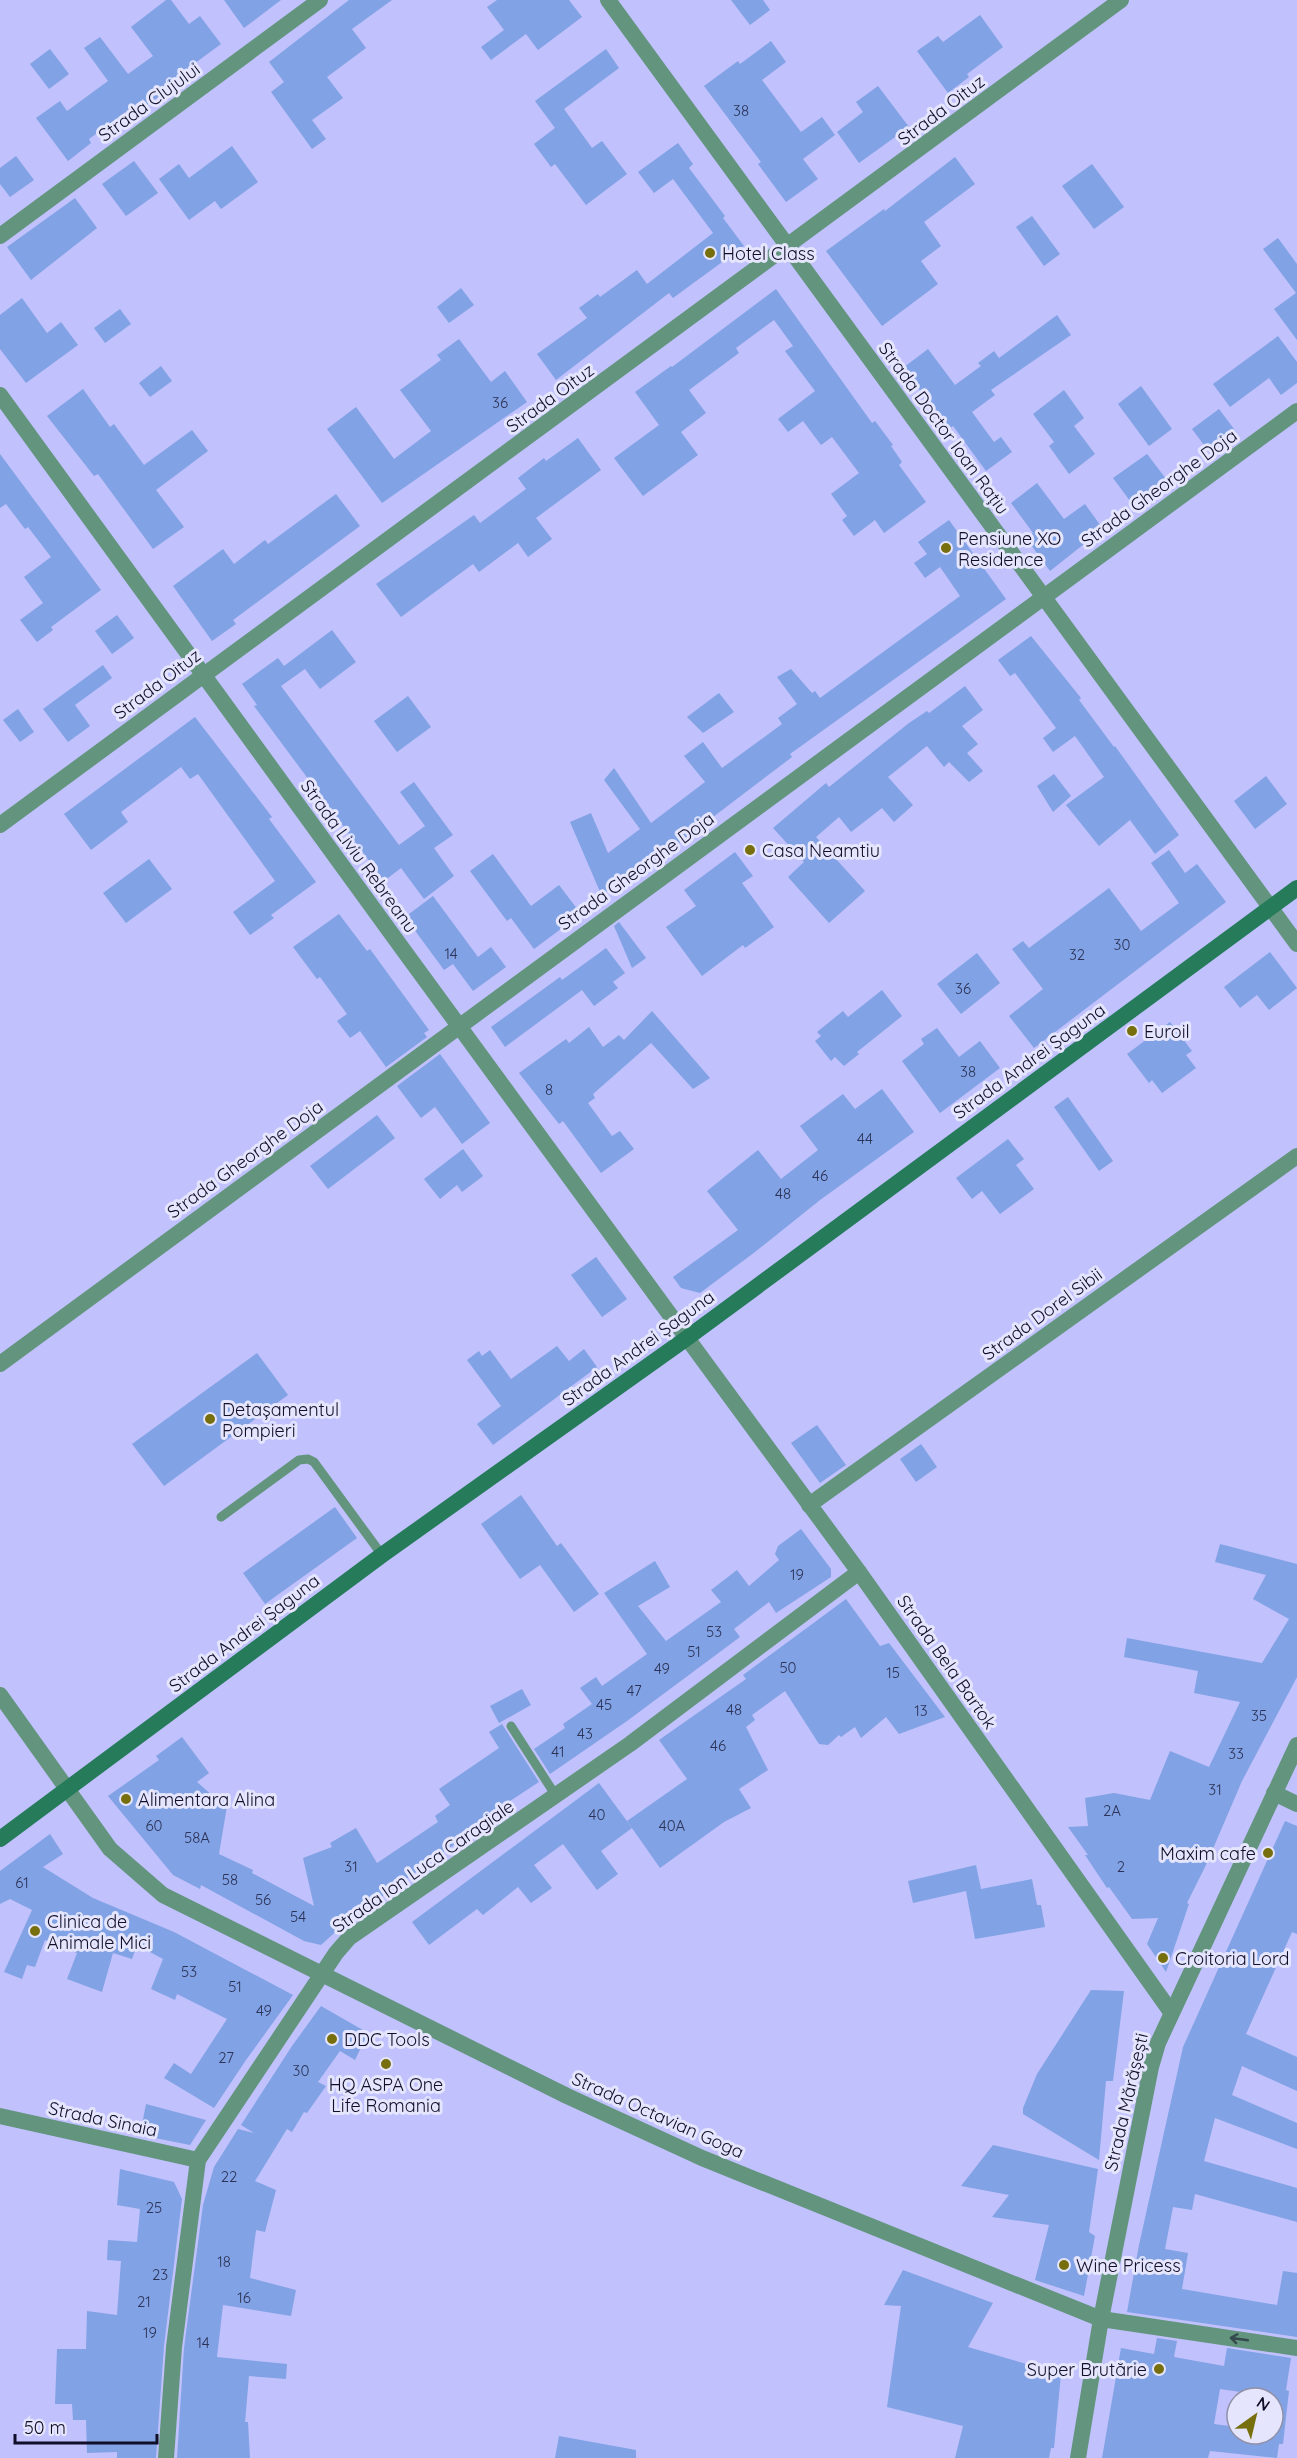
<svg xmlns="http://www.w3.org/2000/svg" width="1297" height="2458" font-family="Quicksand,sans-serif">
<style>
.building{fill:#81a2e4;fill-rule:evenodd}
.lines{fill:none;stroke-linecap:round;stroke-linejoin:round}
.service{stroke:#63957e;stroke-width:9}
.minor{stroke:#63957e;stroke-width:16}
.tertiary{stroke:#63957e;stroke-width:16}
.secondary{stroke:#257b5a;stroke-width:16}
.oneway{stroke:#354b4f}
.poi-dot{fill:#776f0d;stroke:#e5e6fd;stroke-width:2}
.labels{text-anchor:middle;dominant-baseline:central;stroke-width:6;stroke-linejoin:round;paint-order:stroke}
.number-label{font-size:15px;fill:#2c3357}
.street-label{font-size:18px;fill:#100e28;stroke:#e5e6fd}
.poi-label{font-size:18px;fill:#100e28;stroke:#e5e6fd;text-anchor:start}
</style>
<rect width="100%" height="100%" fill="#c0c1fd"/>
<g class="building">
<path d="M166,0H171L189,24L200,16L221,44L168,83L171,88L147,105L143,99L89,139L91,143L68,161L36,118L60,101L67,111L108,81L84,48L100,37L128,74L153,56L131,27Z"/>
<path d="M224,0H281L244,28Z"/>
<path d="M349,0H392L352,29L366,48L327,77L343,98L312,120L326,139L312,149L271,92L284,82L269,62Z"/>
<path d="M497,0H569L582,17L538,50L526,34L491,60L481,47L504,30L487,7Z"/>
<path d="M731,0H763L770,10L750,25Z"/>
<path d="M980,15L1003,47L967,74L969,77L948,93L917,51L938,36L943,42Z"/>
<path d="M771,41L786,62L762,80L801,132L822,117L835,135L803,159L818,179L786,202L758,164L761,162L704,86L738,61L740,64Z"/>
<path d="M50,49L69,74L49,89L30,64Z"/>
<path d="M606,49L619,68L564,109L592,148L602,141L627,174L586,205L555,164L551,167L534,144L555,128L535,101Z"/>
<path d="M878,86L909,127L859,163L837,132L863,112L856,102Z"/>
<path d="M678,143L693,164L689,168L725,216L723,218L744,246L673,298L669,293L556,380L537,354L587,318L579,308L598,294L600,297L637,270L647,284L713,233L673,179L654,193L638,172Z"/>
<path d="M232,146L258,182L221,209L215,201L189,220L159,179L179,164L189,178Z"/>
<path d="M16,156L34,180L10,197L0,184V168Z"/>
<path d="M955,157L975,184L924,222L941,246L921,261L938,284L882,326L826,251L884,209L885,211Z"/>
<path d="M134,161L158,193L126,216L102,184Z"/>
<path d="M1092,164L1124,207L1094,229L1062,186Z"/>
<path d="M75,198L97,228L31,280L7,247Z"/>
<path d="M1032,216L1060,254L1044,266L1016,227Z"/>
<path d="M1278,238L1297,264V340L1274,309L1296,293L1263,249Z"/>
<path d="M461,288L474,305L449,323L437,307Z"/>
<path d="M776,289L872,423L875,421L893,445L891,446L902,462L899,465L926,502L884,533L875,520L854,536L842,520L847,516L831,494L859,473L832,437L821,445L803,421L788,432L778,419L815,391L785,351L793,346L774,320L736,348L739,353L689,390L706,413L681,432L698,455L643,496L614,458L659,425L635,392L671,366L672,367Z"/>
<path d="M22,298L47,333L61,322L78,345L26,383L0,349V315Z"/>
<path d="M120,309L131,324L105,343L94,328Z"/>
<path d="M1057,315L1071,335L991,390L995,395L972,412L994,442L1001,437L1012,452L986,471L953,426L949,429L903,368L928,349L955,385L981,366L978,363L994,351L999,358Z"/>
<path d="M1278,336L1297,362V383L1281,395L1269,378L1230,407L1213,384Z"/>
<path d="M459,339L491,382L505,371L527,402L382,503L327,429L356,407L394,459L431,431L400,390L441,360L437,355Z"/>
<path d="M161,366L172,381L150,397L139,383Z"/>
<path d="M1141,386L1172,429L1149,446L1118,404Z"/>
<path d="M83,389L110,427L114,424L144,465L192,430L208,451L156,490L184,527L153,549L98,474L94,476L47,416Z"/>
<path d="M1064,390L1084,418L1074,426L1095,454L1069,474L1049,446L1054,442L1033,414Z"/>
<path d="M1219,409L1237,433L1210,453L1192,429Z"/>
<path d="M578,438L601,470L536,518L552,539L528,557L518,543L479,572L473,564L401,617L376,584L474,515L480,523L526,489L518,478L544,458L546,461Z"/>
<path d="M0,454L101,590L51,627L53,630L37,642L20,620L43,603L24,577L51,557L28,527L25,529L6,504L0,508Z"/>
<path d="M1147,454L1167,480L1133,505L1113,478Z"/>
<path d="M1037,483L1064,519L1085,504L1103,529L1050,571L1026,538L1033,533L1011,503Z"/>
<path d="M336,494L360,526L233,620L236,624L212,641L173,586L223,549L234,564L265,540L268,544Z"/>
<path d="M949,520L1006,599L790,754L792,757L629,881L601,894L570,822L591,813L608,853L640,829L604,780L614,768L651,823L705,782L684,756L703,742L722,768L782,724L778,718L797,704L777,677L791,669L812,693L815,691L820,698L960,596L940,567L925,578L914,563L927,554L918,542Z"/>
<path d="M117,615L134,638L112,654L95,631Z"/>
<path d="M332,630L356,662L320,689L305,669L281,686L399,845L425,826L400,792L414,782L453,835L434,848L454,876L424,899L401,868L384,881L254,706L257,705L242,684L278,658L284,666Z"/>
<path d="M1031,636L1081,698L1079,700L1114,747L1115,746L1179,835L1155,854L1130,820L1099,846L1066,805L1104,777L1075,736L1053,752L1043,738L1056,728L1015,673L1010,676L998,660Z"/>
<path d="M103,665L112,678L75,705L90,726L68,742L43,709Z"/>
<path d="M965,686L983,710L962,726L978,744L967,753L983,771L969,782L949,762L944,767L927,746L888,777L913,805L894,822L882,808L851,832L839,817L816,837L865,891L829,923L788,877L804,862L773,828L826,783L829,787L909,723L927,711L929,713Z"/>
<path d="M719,693L734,712L703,733L687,717Z"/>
<path d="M408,696L431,727L397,752L374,721Z"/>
<path d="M18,709L34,732L20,742L3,720Z"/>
<path d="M195,717L272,817L269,819L316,882L271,915L274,918L250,935L233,912L275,881L198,774L190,779L181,767L121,812L128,822L91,850L64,814Z"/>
<path d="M1054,774L1071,796L1053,812L1037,786Z"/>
<path d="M1266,776L1287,804L1255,829L1234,801Z"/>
<path d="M1169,850L1185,873L1197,864L1226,902L1034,1048L1009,1016L1043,989L1012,949L1023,941L1029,948L1109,888L1141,931L1179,903L1151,863Z"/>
<path d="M735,852L753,876L742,883L774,927L745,948L743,945L702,976L666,927L696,906L684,890Z"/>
<path d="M493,854L531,906L559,885L581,914L534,949L511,918L507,921L470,871Z"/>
<path d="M149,859L172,889L126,923L103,893Z"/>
<path d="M433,896L478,957L491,947L506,967L473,991L453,964L444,970L405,917Z"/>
<path d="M339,914L367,951L370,949L429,1030L424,1033L427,1037L386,1067L360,1031L350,1038L337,1021L347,1014L320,977L317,979L293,947Z"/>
<path d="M619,922L646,958L632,968L614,926Z"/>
<path d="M606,948L625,973L613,982L618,988L594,1006L582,990L505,1047L491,1027L560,977L562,980Z"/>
<path d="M1270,952L1297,988L1269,1010L1257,995L1240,1008L1224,987Z"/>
<path d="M977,953L1000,983L961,1014L937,984Z"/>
<path d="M882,990L902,1016L857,1052L859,1054L844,1066L835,1057L831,1061L815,1041L821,1036L817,1032L843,1011L848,1017Z"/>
<path d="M652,1011L710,1078L693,1089L651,1043L593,1094L595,1098L588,1103L612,1136L620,1131L634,1149L601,1173L563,1121L559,1124L519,1073L566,1039L569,1043L589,1027L603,1047L619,1035L624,1040Z"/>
<path d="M1170,1022L1192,1051L1186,1055L1196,1068L1162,1093L1152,1080L1149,1083L1127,1054Z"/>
<path d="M937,1028L959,1057L980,1041L1000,1068L940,1113L902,1061L924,1044L921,1039Z"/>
<path d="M440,1054L490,1123L462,1144L435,1107L421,1118L397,1086Z"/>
<path d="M882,1089L914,1132L820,1200L755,1252L700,1293L681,1288L673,1277L738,1230L707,1191L758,1150L781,1179L818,1150L800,1126L843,1094L855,1109Z"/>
<path d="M1068,1097L1113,1161L1099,1171L1054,1107Z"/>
<path d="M377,1115L395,1138L328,1189L310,1166Z"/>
<path d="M1008,1139L1024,1159L1016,1165L1034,1189L1000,1214L982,1191L972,1199L956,1178Z"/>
<path d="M463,1149L483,1176L462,1192L457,1185L440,1199L424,1179Z"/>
<path d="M596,1257L627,1299L602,1317L571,1275Z"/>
<path d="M557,1346L569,1361L584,1349L597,1367L493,1445L477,1424L501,1406L467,1360L479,1351L482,1356L490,1350L511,1379Z"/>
<path d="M257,1353L288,1395L164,1486L132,1444Z"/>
<path d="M817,1425L846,1465L820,1483L791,1443Z"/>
<path d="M921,1444L937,1467L916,1482L900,1459Z"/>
<path d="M521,1495L557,1546L561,1543L599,1594L574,1612L540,1565L520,1579L481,1524Z"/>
<path d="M335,1507L357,1538L265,1604L243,1573Z"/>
<path d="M801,1529L831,1569V1577L776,1613L769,1602L734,1629L740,1637L627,1721L550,1774L534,1749L565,1728L563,1724L592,1704L580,1688L596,1677L602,1686L647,1654L604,1593L655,1561L670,1587L638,1606L666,1641L721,1602L711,1590L737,1570L749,1586L779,1560L775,1554L778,1546Z"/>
<path d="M1220,1544L1297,1564V1677L1242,1781L1206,1865L1187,1903L1189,1904L1166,1972L1147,1944L1158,1918L1132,1919L1109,1887L1107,1888L1085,1855H1088L1068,1827L1088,1826L1085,1798L1114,1793L1150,1800L1170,1751L1209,1767L1240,1702L1194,1693L1198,1671L1124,1657L1127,1638L1262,1663L1289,1619L1253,1599L1266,1575L1215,1562Z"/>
<path d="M846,1599L880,1646L889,1643L945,1717L899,1734L886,1717L861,1738L855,1727L841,1737L839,1735L828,1745L819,1744L785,1691L752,1715L755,1720L746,1727L768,1770L739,1789L751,1808L724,1822L660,1868L627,1821L687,1779L659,1740L746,1679L743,1675Z"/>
<path d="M522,1689L531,1705L499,1723L490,1706Z"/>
<path d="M502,1724L539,1782L478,1822L480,1826L345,1923L321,1945L304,1941L201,1885L200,1889L173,1875L108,1796L159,1760L156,1756L182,1737L209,1773L197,1782L214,1797L228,1800L219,1854L253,1870L252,1873L314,1906L303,1858L332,1847L330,1843L356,1828L377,1863L438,1822L435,1816L450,1805L439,1789L499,1748L489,1732Z"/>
<path d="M599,1783L632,1828L601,1851L618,1874L597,1890L563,1844L534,1865L552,1888L531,1903L518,1887L483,1915L477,1909L429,1945L412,1922Z"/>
<path d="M1285,1821L1297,1826V1934L1292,1932L1246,2034L1297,2057V2091L1242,2066L1232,2095L1297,2123V2149L1215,2118L1204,2161L1297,2188V2222L1195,2194L1192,2210L1173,2207L1165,2249L1188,2253L1182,2289L1277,2305L1283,2271L1297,2273V2337L1127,2312L1139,2245L1183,2047Z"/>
<path d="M50,1834L63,1854L43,1867L93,1898L174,1932L293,1995L246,2060L214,2108L164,2078L174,2063L191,2074L227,2019L177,1994L175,2000L151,1989L163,1959L137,1945L132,1959L113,1953L102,1992L67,1979L77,1953L45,1940L35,1967L27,1965L22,1979L4,1972L32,1910L10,1899L0,1904V1871Z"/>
<path d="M976,1865L981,1889L1032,1879L1037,1905H1041L1045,1927L975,1939L966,1891L913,1903L908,1881Z"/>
<path d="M1091,1990L1124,1991L1113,2081H1106L1099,2160L1023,2114V2108L1037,2074Z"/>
<path d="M321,2006L368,2033L355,2060L340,2051L318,2082L326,2086L307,2113L304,2112L292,2132L287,2129L255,2181L276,2190L265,2232L256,2230L250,2278L296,2290L291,2316L223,2305L217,2357L287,2364L286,2379L249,2376L245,2422H248L250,2458H177L184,2348L203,2205L214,2167L238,2129L254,2133L241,2125L292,2046Z"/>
<path d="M146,2104L206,2120L190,2145L140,2135Z"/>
<path d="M993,2145L1098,2169L1089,2232L1095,2236L1084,2296L1035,2280L1049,2225L992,2217L1009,2195L961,2186Z"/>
<path d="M120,2169L174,2182L182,2199L164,2346L156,2458H117V2452L87,2453L86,2420H73L72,2404H55L57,2349H86L87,2311L117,2315L121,2261L107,2260L108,2240L137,2242L140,2209L117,2205Z"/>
<path d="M903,2270L993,2303L968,2347L1061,2374L1054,2448H1051L1049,2458H955L963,2426L887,2407L901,2306L884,2305Z"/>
<path d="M1157,2338L1177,2341L1174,2357L1224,2366L1227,2348L1291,2358L1286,2390L1289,2391L1283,2444H1279L1277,2458L1210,2451L1208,2458H1102L1121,2348L1154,2354ZM1220,2389L1248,2393V2398H1273V2434H1237V2427L1214,2424Z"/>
<path d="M559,2436L636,2450V2458H555Z"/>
</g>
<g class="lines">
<g class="service">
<path d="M221,1517L299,1460L308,1459L314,1462L382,1555"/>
<path d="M511,1726L556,1796"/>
</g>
<g class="minor">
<path d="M0,236L320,0"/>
<path d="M0,825C372,548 749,277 1121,0"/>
<path d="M1270,907L1297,944"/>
<path d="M687,1338L859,1572L1171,2012"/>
<path d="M0,1364L1297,411"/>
<path d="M809,1505L1297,1156"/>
<path d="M0,1695L110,1849L163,1895L567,2096L702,2158L1101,2319L1297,2348"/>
<path d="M1274,1793L1297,1804"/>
<path d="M0,2116L198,2160"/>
<path d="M166,2458L174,2347L198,2160L336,1953L349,1938L630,1744L859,1572"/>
</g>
<g class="tertiary">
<path d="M608,0L1270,907"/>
<path d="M0,395C230,709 456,1025 687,1338"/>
<path d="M1078,2458L1101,2319L1151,2067L1158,2043L1297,1745"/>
</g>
<path class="secondary" d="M0,1839L382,1555L687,1338L1297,888"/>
</g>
<defs><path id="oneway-shaft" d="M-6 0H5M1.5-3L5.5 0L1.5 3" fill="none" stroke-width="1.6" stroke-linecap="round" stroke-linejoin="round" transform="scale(1.5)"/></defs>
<use class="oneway" href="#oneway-shaft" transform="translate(1239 2339) rotate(-172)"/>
<g class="poi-dot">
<circle cx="710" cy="253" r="6"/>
<circle cx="946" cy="548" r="6"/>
<circle cx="750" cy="850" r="6"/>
<circle cx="1132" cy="1031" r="6"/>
<circle cx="210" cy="1419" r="6"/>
<circle cx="126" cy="1799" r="6"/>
<circle cx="1268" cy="1853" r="6"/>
<circle cx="35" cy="1931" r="6"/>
<circle cx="1163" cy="1958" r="6"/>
<circle cx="332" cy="2039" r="6"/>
<circle cx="386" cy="2064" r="6"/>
<circle cx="1064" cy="2265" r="6"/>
<circle cx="1159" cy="2369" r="6"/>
</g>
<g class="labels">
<g class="number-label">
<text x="741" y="110">38</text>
<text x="500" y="402">36</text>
<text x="1122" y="944">30</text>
<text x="451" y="953">14</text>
<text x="1077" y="954">32</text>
<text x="963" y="988">36</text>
<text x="968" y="1071">38</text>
<text x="549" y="1089">8</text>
<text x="865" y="1138">44</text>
<text x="820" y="1175">46</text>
<text x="783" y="1193">48</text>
<text x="797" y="1574">19</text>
<text x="714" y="1631">53</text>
<text x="694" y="1651">51</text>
<text x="788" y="1667">50</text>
<text x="662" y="1668">49</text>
<text x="893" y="1672">15</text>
<text x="634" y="1690">47</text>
<text x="604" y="1704">45</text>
<text x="734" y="1709">48</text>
<text x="921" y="1710">13</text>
<text x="1259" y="1715">35</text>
<text x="585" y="1733">43</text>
<text x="718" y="1745">46</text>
<text x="558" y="1751">41</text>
<text x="1236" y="1753">33</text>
<text x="1215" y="1789">31</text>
<text x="1112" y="1810">2A</text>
<text x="597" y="1814">40</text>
<text x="154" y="1825">60</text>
<text x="672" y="1825">40A</text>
<text x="197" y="1837">58A</text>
<text x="351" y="1866">31</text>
<text x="1121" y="1866">2</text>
<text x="230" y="1879">58</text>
<text x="22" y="1882">61</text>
<text x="263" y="1899">56</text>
<text x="298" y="1916">54</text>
<text x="189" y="1971">53</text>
<text x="235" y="1986">51</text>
<text x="264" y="2010">49</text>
<text x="226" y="2057">27</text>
<text x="301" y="2070">30</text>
<text x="229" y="2176">22</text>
<text x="154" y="2207">25</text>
<text x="224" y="2261">18</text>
<text x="160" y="2274">23</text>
<text x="244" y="2297">16</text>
<text x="144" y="2301">21</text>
<text x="150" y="2332">19</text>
<text x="203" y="2342">14</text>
</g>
<g class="street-label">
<text transform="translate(149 102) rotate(-36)">Strada Clujului</text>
<text transform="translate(941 110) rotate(-37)">Strada Oituz</text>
<text transform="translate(550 398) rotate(-36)">Strada Oituz</text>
<text transform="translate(944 428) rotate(54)">Strada Doctor Ioan Rațiu</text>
<text transform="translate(1159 488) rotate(-36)">Strada Gheorghe Doja</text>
<text transform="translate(157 684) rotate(-37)">Strada Oituz</text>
<text transform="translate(359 856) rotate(54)">Strada Liviu Rebreanu</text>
<text transform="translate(636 871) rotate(-36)">Strada Gheorghe Doja</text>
<text transform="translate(1029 1061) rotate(-36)">Strada Andrei Șaguna</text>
<text transform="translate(245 1159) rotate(-36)">Strada Gheorghe Doja</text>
<text transform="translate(1042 1314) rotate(-36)">Strada Dorel Sibii</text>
<text transform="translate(638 1348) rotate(-36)">Strada Andrei Șaguna</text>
<text transform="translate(244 1633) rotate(-37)">Strada Andrei Șaguna</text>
<text transform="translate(947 1662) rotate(55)">Strada Bela Bartok</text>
<text transform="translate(423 1866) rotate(-35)">Strada Ion Luca Caragiale</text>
<text transform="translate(1126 2102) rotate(-77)">Strada Mărășești</text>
<text transform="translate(658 2115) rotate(24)">Strada Octavian Goga</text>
<text transform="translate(103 2119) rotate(12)">Strada Sinaia</text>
</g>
<g class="poi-label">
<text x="722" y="253">Hotel Class</text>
<text x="958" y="538">Pensiune XO<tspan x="958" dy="21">Residence</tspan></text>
<text x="762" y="850">Casa Neamtiu</text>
<text x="1144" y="1031">Euroil</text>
<text x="222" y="1409">Detașamentul<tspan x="222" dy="21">Pompieri</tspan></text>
<text x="138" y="1799">Alimentara Alina</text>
<text x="1256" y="1853" text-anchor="end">Maxim cafe</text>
<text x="47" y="1921">Clinica de<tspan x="47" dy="21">Animale Mici</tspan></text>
<text x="1175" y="1958">Croitoria Lord</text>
<text x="344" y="2039">DDC Tools</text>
<text x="386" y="2084" text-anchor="middle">HQ ASPA One<tspan x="386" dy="21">Life Romania</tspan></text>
<text x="1076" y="2265">Wine Pricess</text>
<text x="1147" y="2369" text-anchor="end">Super Brutărie</text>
</g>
</g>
<g transform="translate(1255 2416) rotate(34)"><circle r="28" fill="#e5e6fd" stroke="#9090a8" stroke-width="1.5"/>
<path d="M0-4.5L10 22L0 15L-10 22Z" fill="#776f0d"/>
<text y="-9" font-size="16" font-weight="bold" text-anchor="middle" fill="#100e28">N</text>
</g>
<path d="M15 2434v9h142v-9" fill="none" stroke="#100e28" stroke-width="3"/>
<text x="24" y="2434" font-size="18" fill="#100e28" stroke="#e5e6fd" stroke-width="4.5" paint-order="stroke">50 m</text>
</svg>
